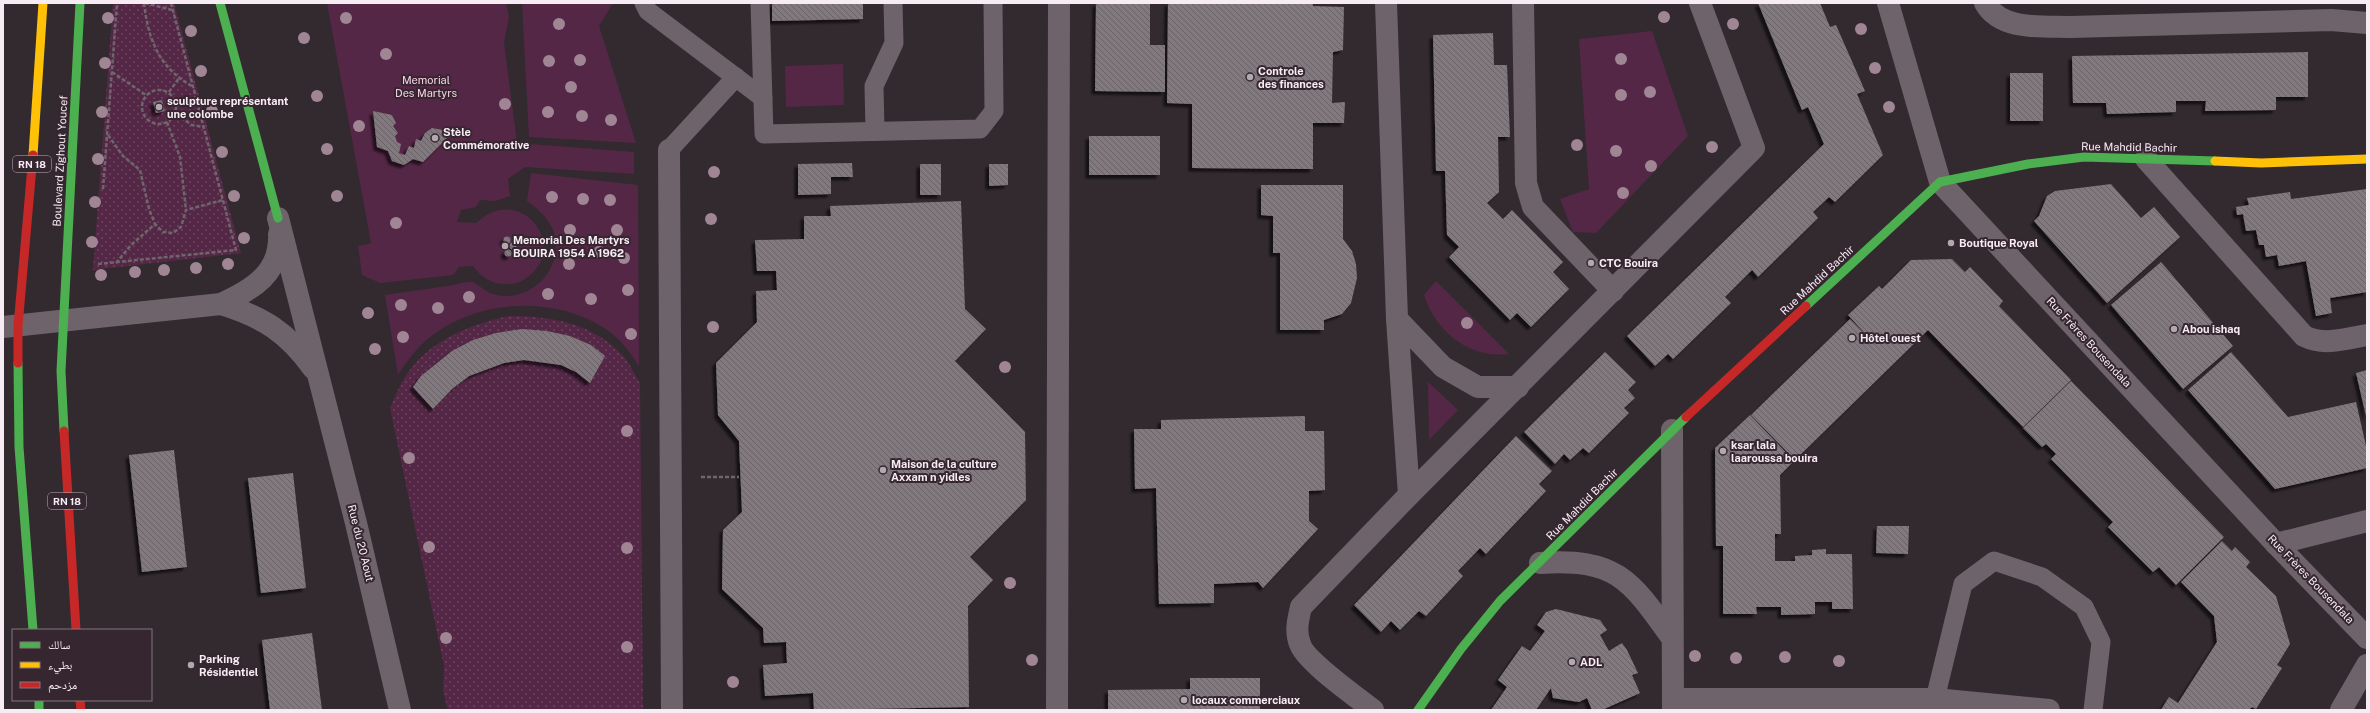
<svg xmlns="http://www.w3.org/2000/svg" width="2370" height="713" font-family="'Public Sans','Noto Naskh Arabic',sans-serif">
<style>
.green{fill:#552746}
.garden{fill:url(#garden-dots)}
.building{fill:url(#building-back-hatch);filter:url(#shadow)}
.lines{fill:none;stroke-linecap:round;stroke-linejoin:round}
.path{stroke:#6e666a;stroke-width:2.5;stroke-dasharray:4 2;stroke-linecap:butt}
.lane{stroke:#6e636a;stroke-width:19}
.street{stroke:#6e636a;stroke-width:22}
.fast{stroke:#4caf50;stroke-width:9}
.slow{stroke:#ffc107;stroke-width:9}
.jam{stroke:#c62828;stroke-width:9}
.tree{fill:#a08695}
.poi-dot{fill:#b2a8ae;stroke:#362630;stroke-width:1.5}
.labels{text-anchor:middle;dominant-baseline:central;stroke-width:4;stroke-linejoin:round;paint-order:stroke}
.shield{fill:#362630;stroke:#bdb1b8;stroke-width:1}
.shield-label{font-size:10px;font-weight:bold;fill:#f7ecf3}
.poi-label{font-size:11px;font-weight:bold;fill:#f7ecf3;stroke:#362630;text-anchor:start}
.park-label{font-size:11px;fill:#fad1e9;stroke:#362630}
.street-label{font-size:11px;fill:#f7ecf3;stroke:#362630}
</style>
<defs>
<pattern id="garden-dots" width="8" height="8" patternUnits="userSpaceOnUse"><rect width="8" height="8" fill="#552746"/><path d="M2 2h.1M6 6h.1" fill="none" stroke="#6e4661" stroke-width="1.8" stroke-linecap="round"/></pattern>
<pattern id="building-back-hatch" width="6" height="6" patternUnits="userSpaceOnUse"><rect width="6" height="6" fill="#81797e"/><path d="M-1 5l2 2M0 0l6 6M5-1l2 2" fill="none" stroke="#686266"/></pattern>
<filter id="shadow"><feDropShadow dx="-3.5" dy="3.5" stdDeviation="1" flood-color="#0009"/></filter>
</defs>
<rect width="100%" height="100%" fill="#322a2f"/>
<g class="green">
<path d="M327,3H506L509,17L504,42L517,143L634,152V174L525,167L508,179L510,196L495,201L480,200L476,207L461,210L457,222L476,223C519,182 569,244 529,276C523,281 516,284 509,284C493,285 483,279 473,266L459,267L453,275L380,283L362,275L358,246L371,243Z"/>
<path d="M522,3H613L599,26L636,143L529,137Z"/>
<path d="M1652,31L1688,136L1596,233L1573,232L1560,199L1589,189L1579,39Z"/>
<path d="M843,64L844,105L786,107L785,66Z"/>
<path d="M531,173L638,185L639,366C629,351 619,337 604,328C555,296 481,299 434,334C419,345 408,359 398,375L385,295C408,292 431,288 454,285C459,284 467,281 472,282C479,284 485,292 493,294C522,303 553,281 556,250C558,228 544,213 527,201Z"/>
<path d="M1436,281L1509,354C1469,359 1436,332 1424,295Z"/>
<path d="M1428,382L1458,410L1429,440Z"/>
</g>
<g class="garden">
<path d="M113,3H174L241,253L93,270Z"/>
<path d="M509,316C551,316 594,323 624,357C630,364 635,375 640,383L643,710H448L443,692L444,666L390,408C396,395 401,381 410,370C433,339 472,324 509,316Z"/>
</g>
<g class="building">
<path d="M772,3H863V19L772,21Z"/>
<path d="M1096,3H1150V45H1165V92L1095,91Z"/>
<path d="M1168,3H1313V6L1344,7L1343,50L1333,52L1332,103L1345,102L1344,123H1313V169L1192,168V104L1167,103Z"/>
<path d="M1758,3H1820L1830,27L1836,25L1865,91L1857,94L1883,155L1835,202L1829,197L1813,212L1818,218L1758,277L1752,270L1725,297L1731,303L1673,359L1668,354L1655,366L1627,336L1824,144L1808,107L1802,110Z"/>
<path d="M1493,33L1494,65H1507L1510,137H1498L1499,192L1487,203L1503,219L1512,210L1563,262L1553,272L1569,289L1531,327L1517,313L1510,320L1449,257L1459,247L1447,235L1445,171H1436L1433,35Z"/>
<path d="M2308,52V97H2276V110L2205,111L2206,101H2176V112L2107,114L2106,103H2073L2072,56Z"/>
<rect x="2010" y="73" width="33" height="48"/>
<path d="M162,100L165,111L156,113L153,102Z"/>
<path d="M373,111L392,115L396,123L393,126L398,133L395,136L397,142L401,144L399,153L405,155L409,146L414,148L416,139L421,141L425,133L432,128L453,132L423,162L413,159L404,165L392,161L388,151L377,147Z"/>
<rect x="1089" y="136" width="71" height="39"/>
<path d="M852,163L853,177H831V194L798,195V164Z"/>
<rect x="920" y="164" width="21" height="31"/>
<path d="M989,164H1008V185L989,186Z"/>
<path d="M2111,184L2141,218L2154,207L2180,237L2107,303L2034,221L2039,216L2047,196L2055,191Z"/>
<path d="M1261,185H1343V239L1352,251L1356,264L1357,278L1351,303L1342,314L1324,320V330H1280V253H1273V216L1261,215Z"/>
<path d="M2367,189V292L2330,298L2332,313L2316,316L2306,261L2279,266L2277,255L2266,257L2264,245H2259L2256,230L2246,231L2243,214L2237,215L2236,207L2249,205L2247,198L2290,192L2291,199Z"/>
<path d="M961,201L965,309L986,329L955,361L1025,432L1026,500L970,557L993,580L968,606L969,707L814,710L813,693L765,696L763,665L787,663L786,642L764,643L763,628L722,589L723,530L742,512L739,441L718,415L716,363L757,322L756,291L777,290L776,271H757L755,240L804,239V216H831L830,206Z"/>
<circle cx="507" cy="240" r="3.5"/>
<circle cx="513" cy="246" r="3.5"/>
<circle cx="508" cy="253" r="3.5"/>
<path d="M1952,259L1965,272L1970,267L2003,301L1999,306L2071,380L2023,427L1928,330L1795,460L1751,415L1850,319L1876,345L1848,315L1879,286L1882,289L1911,260Z"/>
<path d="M2161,262L2233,346L2183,389L2111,305Z"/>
<path d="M522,329L547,331L570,336L591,345L605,356L590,383L576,372L561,365L524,360L504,363L469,376L452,389L433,409L413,387L421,376L452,351L473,340L496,333Z"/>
<path d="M1605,352L1636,382L1628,390L1635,398L1624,408L1629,413L1589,453L1583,448L1570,460L1564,454L1555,464L1524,432Z"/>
<path d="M2231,352L2288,417L2356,402L2367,450V468L2275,489L2188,390Z"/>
<path d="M2367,370V415L2366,416L2356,373Z"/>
<path d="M2071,381L2224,537L2176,585L2159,567L2153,572L2108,527L2113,522L2051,459L2056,454L2046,444L2042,447L2023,428Z"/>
<path d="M1750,415L1794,461L1780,475L1781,534H1775V561H1795V556L1812,555V550L1826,549V554H1852L1853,609H1832V602H1815V614L1781,615V607H1756L1757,614H1723V546H1716L1715,448Z"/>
<path d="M1305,416V431H1324L1325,490L1309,491V521L1318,529L1263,588L1258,582L1214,584V603L1159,604L1156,488L1135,489L1134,429H1161V420Z"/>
<path d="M1516,436L1552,471L1539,484L1546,491L1486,554L1480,548L1458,571L1463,576L1426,616L1419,611L1400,630L1391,621L1381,632L1354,605Z"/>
<path d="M174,450L187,567L142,572L129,455Z"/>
<path d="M293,473L306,588L261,593L248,478Z"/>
<path d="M1877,526H1909L1908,554L1876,553Z"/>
<path d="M2222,541L2232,551L2235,547L2250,562L2246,567L2276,596L2290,644L2277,665L2282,668L2256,709L2252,707L2249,710H2161L2169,697L2178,703L2217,642L2214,616L2181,582Z"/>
<path d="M1556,609L1600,620L1607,630L1600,635L1609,651L1622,643L1627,650L1638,673L1632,675L1640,693L1602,710H1592L1587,698L1579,702L1553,698L1551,688L1536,710H1491L1507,687L1498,680L1522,646L1530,651L1545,631L1537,625L1546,612Z"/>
<path d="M312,633L322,710H270L262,640Z"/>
<path d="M1190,678H1260V710H1108V690L1190,689Z"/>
</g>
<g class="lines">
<g class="path">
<path d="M144,3C148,39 159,68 192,86"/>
<path d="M145,3L172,10"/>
<path d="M112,72L146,95"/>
<circle cx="159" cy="107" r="17"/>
<path d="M169,92L179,78"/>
<path d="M176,114L192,125L204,127"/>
<path d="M167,122L180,157L186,210"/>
<path d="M108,135L123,156L140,170L149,209L155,224"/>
<path d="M103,189L117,3"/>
<path d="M116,263L131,245L155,224L163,232L173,233L181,227L186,210L223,200"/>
<path d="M98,264L236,250L171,3"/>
<path d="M701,477H739"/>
</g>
<g class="lane">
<path d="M644,3L648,11L763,98"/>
<path d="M760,3L764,134L980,129L994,111L993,3"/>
<path d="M875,131L874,86L894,43L893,3"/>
<path d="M669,150L736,77"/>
<path d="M1935,699L1963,584L1994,561L2042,577L2084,607L2101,642L2093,710"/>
</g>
<g class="street">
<path d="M1386,3L1397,319L1409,495"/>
<path d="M1523,3L1526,183L1533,207L1613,291"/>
<path d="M1888,3L1940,182L2276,544L2367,638"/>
<path d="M1985,3C2001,31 2042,26 2070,27L2331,20L2367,23"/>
<path d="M669,150L672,710"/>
<path d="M2146,159L2304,336C2324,346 2346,339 2367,335"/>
<path d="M278,218L356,523L400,710"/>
<path d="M221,304C263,317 287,332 313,368"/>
<path d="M1397,319L1443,367L1478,387H1518"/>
<path d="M3,327L221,304C252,290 281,273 279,234"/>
<path d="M1672,430L1673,710"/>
<path d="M2276,544L2367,521"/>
<path d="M1540,563C1616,558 1630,579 1672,638"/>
<path d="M1673,699H1935L2049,710"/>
<path d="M1057,710L1059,3"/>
<path d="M1373,710C1357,697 1305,661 1300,644C1295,631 1298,620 1301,607L1409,495L1754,148L1700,3"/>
<path d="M2341,710L2367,665"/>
</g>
<g class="fast">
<path d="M220,3L278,218"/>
<path d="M1806,306L1940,182L2028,164L2084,157L2215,161"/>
<path d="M18,363L19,447L33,630"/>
<path d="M64,431L61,371L80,3"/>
<path d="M39,700V710"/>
<path d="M1418,710L1461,649L1500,601L1686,417"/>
</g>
<g class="slow">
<path d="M33,155L43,3"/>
<path d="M2215,161L2261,163L2367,159"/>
</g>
<g class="jam">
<path d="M18,363V326L33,155"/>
<path d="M1686,417L1806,306"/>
<path d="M64,431L76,630"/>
<path d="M80,700L81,710"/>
</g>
</g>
<g class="tree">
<circle cx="1664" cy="17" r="6"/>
<circle cx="108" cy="18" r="6"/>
<circle cx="346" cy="18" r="6"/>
<circle cx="559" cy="24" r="6"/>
<circle cx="1733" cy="24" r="6"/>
<circle cx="1861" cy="29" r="6"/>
<circle cx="191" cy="31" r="6"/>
<circle cx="304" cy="38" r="6"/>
<circle cx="386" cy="54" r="6"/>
<circle cx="1621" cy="59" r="6"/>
<circle cx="580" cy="60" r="6"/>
<circle cx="549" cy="61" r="6"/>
<circle cx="105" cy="63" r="6"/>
<circle cx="1875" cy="68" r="6"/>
<circle cx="201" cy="71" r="6"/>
<circle cx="571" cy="87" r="6"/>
<circle cx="1650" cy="92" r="6"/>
<circle cx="1621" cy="95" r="6"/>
<circle cx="317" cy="96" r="6"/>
<circle cx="505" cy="104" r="6"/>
<circle cx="1889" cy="107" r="6"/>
<circle cx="212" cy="111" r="6"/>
<circle cx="102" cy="112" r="6"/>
<circle cx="548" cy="112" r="6"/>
<circle cx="582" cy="116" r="6"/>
<circle cx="611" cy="120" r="6"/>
<circle cx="359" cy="126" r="6"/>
<circle cx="1577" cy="145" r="6"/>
<circle cx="1712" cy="147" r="6"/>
<circle cx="327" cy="149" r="6"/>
<circle cx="1616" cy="151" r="6"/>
<circle cx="222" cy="152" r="6"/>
<circle cx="98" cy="159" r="6"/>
<circle cx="1651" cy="166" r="6"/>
<circle cx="714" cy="172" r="6"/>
<circle cx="1623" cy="193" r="6"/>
<circle cx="234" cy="196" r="6"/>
<circle cx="337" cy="196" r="6"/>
<circle cx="552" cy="197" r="6"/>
<circle cx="583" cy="199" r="6"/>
<circle cx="610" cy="200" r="6"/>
<circle cx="95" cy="202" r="6"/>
<circle cx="711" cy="219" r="6"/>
<circle cx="396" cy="223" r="6"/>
<circle cx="570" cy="230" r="6"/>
<circle cx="617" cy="230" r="6"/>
<circle cx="244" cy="238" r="6"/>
<circle cx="92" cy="242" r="6"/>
<circle cx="599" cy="252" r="6"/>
<circle cx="624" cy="258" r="6"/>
<circle cx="228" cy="264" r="6"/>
<circle cx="569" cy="264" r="6"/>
<circle cx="196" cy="268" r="6"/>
<circle cx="164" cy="270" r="6"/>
<circle cx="135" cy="272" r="6"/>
<circle cx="101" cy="275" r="6"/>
<circle cx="628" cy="290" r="6"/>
<circle cx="548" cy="294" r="6"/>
<circle cx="469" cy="297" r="6"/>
<circle cx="591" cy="299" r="6"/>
<circle cx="401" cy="305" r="6"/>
<circle cx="438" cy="308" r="6"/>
<circle cx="368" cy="313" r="6"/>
<circle cx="1467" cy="323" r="6"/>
<circle cx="713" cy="327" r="6"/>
<circle cx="631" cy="334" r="6"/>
<circle cx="403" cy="337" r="6"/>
<circle cx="375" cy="349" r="6"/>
<circle cx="1005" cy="367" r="6"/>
<circle cx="627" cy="431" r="6"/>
<circle cx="409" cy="458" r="6"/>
<circle cx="429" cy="547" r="6"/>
<circle cx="627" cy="548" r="6"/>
<circle cx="1010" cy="583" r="6"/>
<circle cx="446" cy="638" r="6"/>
<circle cx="627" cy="647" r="6"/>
<circle cx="1695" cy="656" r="6"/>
<circle cx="1785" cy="657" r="6"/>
<circle cx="1736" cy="658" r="6"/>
<circle cx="1032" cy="660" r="6"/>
<circle cx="1839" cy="661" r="6"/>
<circle cx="733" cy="682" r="6"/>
</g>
<g class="poi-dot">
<circle cx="1250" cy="77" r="4"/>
<circle cx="159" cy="107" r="4"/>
<circle cx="435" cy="138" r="4"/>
<circle cx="1951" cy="243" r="4"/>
<circle cx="505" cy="246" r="4"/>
<circle cx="1591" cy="263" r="4"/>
<circle cx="2174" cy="329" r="4"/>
<circle cx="1852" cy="338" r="4"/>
<circle cx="1723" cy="451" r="4"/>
<circle cx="883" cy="470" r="4"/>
<circle cx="1572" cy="662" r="4"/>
<circle cx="191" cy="665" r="4"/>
<circle cx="1184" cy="700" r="4"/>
</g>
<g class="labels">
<g class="shield">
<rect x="13" y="156" width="38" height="16" rx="3"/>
<rect x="48" y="493" width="38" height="16" rx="3"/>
</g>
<g class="shield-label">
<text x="32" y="164">RN 18</text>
<text x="67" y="501">RN 18</text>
</g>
<g class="poi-label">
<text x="1258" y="71">Controle<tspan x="1258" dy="13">des finances</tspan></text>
<text x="167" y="101">sculpture représentant<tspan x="167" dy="13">une colombe</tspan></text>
<text x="443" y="132">Stèle<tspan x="443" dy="13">Commémorative</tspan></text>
<text x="513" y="240">Memorial Des Martyrs<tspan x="513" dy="13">BOUIRA 1954 A 1962</tspan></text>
<text x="1959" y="243">Boutique Royal</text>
<text x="1599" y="263">CTC Bouira</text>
<text x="2182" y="329">Abou ishaq</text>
<text x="1860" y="338">Hôtel ouest</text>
<text x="1731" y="445">ksar lala<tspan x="1731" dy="13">laaroussa bouira</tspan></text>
<text x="891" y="464">Maison de la culture<tspan x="891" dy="13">Axxam n yidles</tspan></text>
<text x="199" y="659">Parking<tspan x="199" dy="13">Résidentiel</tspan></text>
<text x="1580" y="662">ADL</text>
<text x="1192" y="700">locaux commerciaux</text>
</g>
<g class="park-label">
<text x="426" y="80">Memorial<tspan x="426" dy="13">Des Martyrs</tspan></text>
</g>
<g class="street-label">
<text transform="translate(2129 147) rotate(1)">Rue Mahdid Bachir</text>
<text transform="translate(60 161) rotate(-87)">Boulevard Zighout Youcef</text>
<text transform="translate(1817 280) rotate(-43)">Rue Mahdid Bachir</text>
<text transform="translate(2089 342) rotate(47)">Rue Frères Bousendala</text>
<text transform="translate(1582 504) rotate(-45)">Rue Mahdid Bachir</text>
<text transform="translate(361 543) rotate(76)">Rue du 20 Aout</text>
<text transform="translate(2311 579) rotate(46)">Rue Frères Bousendala</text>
</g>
</g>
<rect width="2370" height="713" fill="none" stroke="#f7ecf3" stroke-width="8"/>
<rect x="12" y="629" width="140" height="72" fill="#362630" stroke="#83757e"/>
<rect x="20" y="642" width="20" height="6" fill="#4caf50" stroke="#83757e"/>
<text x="48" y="649" font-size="12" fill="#f7ecf3">سالك</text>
<rect x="20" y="662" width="20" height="6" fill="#ffc107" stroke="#83757e"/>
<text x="48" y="669" font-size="12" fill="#f7ecf3">بطيء</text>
<rect x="20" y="682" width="20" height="6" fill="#c62828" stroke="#83757e"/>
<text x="48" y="689" font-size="12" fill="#f7ecf3">مزدحم</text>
</svg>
